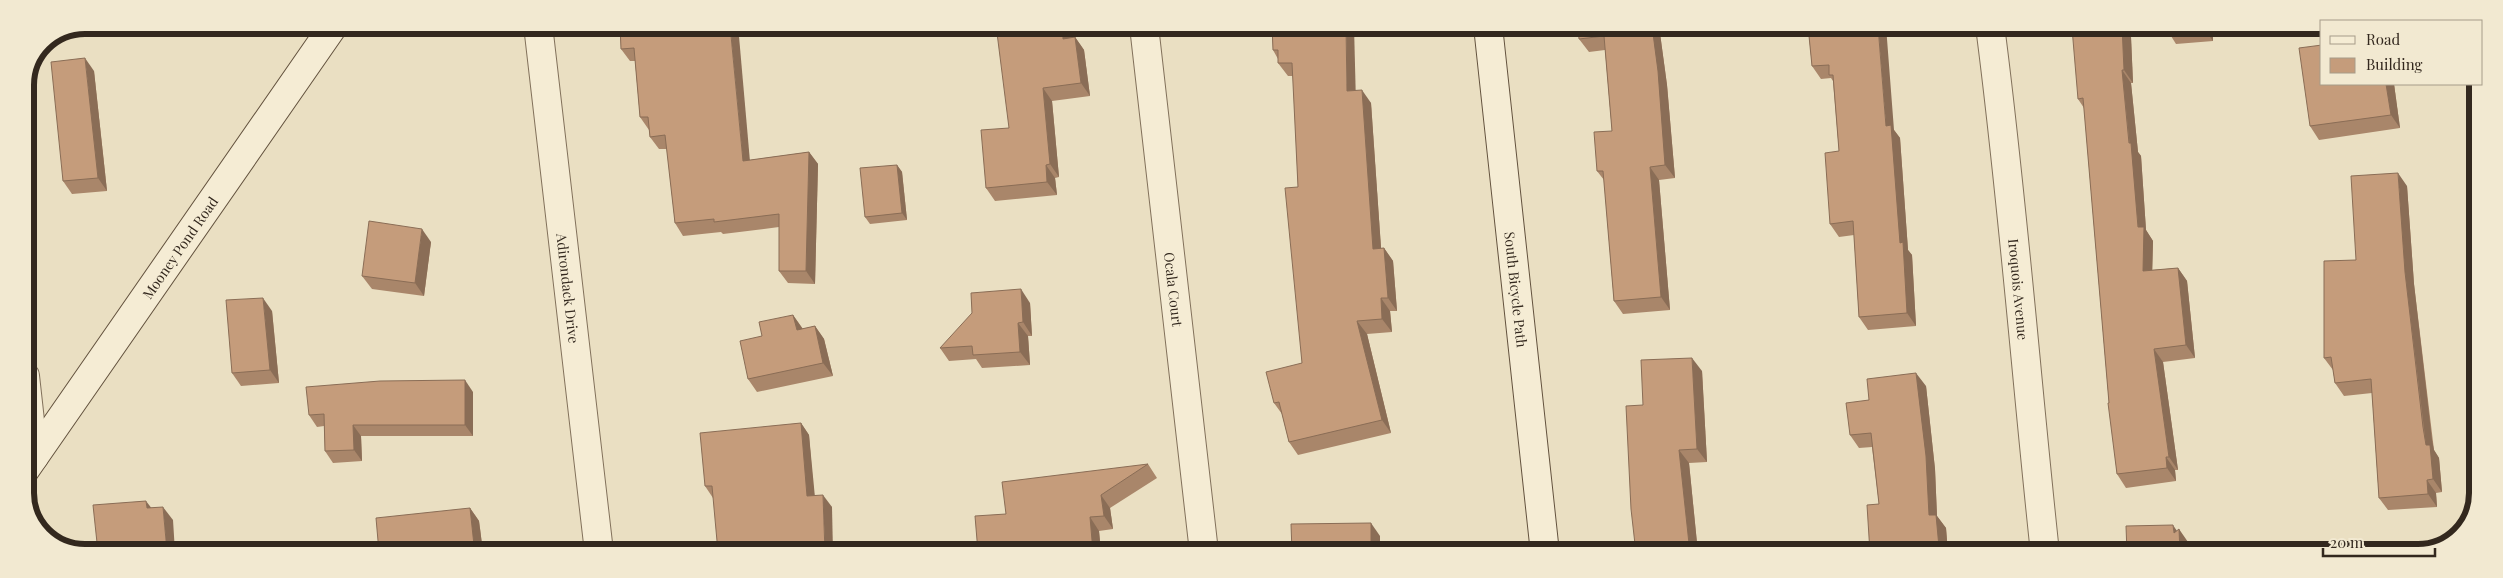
<svg xmlns="http://www.w3.org/2000/svg" width="2503" height="578" font-family="'Playfair Display',serif">
<style>
.lines{fill:none;stroke-linecap:round;stroke-linejoin:round}
.street-casing{stroke:#82715b;stroke-width:30}
.secondary-casing{stroke:#63523e;stroke-width:30}
.street{stroke:#f5ecd4;stroke-width:28}
.secondary{stroke:#f5ecd4;stroke-width:28}
.wall{fill:#a9866a}
.shaded-wall{fill:#8a6d56}
.building{fill:#c59c7b;stroke:#8a6d56}
.labels{text-anchor:middle;dominant-baseline:central;stroke-width:5;stroke-linejoin:round;paint-order:stroke}
.street-label{font-size:14px;fill:#33281e;stroke:#f2e9d1}
.rim{fill:none;stroke:#33281e;stroke-width:6}
</style>
<rect width="100%" height="100%" fill="#eadfc2"/>
<g class="lines">
<defs>
<g id="street">
<path id="s1" d="M538,25L599,552"/>
<path id="s2" d="M1144,26L1204,552"/>
<path id="s3" d="M1990,26C2013,201 2026,377 2045,553"/>
<path d="M25,376L34,457"/>
</g>
<g id="secondary">
<path id="s4" d="M1488,26L1545,553"/>
<path id="s5" d="M25,470L334,25"/>
</g>
</defs>
<use href="#street" class="street-casing"/>
<use href="#secondary" class="secondary-casing"/>
<use href="#street" class="street"/>
<use href="#secondary" class="secondary"/>
</g>
<g class="wall">
<path d="M620,25L750,160L809,152L818,164L815,284L788,283L779,271V227L723,234L721,232L683,236L675,223L667,149H659L650,137L649,130L640,117L635,61H630L621,49Z"/>
<path d="M1071,26L1072,37H1075L1084,50L1090,96L1052,101L1059,177L1055,178L1057,195L995,201L986,188L1009,128Z"/>
<path d="M1272,26L1371,103L1381,248H1384L1393,261L1397,311H1390L1392,332L1367,334L1391,433L1298,455L1289,442L1282,414L1274,403L1302,363L1298,187L1293,76H1288L1278,63V59L1273,50Z"/>
<path d="M1659,26L1667,85L1675,178L1659,180L1670,310L1623,314L1614,301L1604,180L1597,171L1612,131L1605,50L1589,52L1579,39Z"/>
<path d="M1808,26L1894,130L1900,138L1908,250L1912,255L1916,326L1868,330L1859,317L1854,235L1839,237L1830,224L1839,151L1833,81L1831,78L1821,79L1812,66Z"/>
<path d="M2099,26H2123L2131,37L2133,83H2131L2138,152L2141,156L2146,230L2153,241L2152,270L2178,268L2187,281L2195,358L2163,362L2178,470H2175L2176,481L2126,488L2117,474L2109,403L2084,108L2078,99Z"/>
<path d="M2170,26H2213V41L2176,44L2171,36Z"/>
<path d="M94,71L107,191L72,194L63,181Z"/>
<path d="M2322,84H2394L2400,128L2319,140L2310,126Z"/>
<path d="M897,165L902,172L907,220L870,224L865,217Z"/>
<path d="M2407,186L2414,284L2434,450L2439,458L2442,492L2436,493L2437,507L2388,510L2379,498L2372,393L2344,396L2335,383L2333,370L2324,358L2356,260Z"/>
<path d="M431,242L424,296L372,289L362,276Z"/>
<path d="M1030,303L1032,336H1028L1030,365L982,368L976,359L949,361L940,348Z"/>
<path d="M272,311L279,383L241,386L232,373Z"/>
<path d="M793,315L803,329L815,326L824,339L833,376L757,392L748,379L762,336Z"/>
<path d="M1702,371L1707,462L1689,463L1698,553H1636L1643,405Z"/>
<path d="M1926,386L1935,469L1937,516L1946,528L1948,553H1870L1879,504L1872,447L1859,448L1850,435L1869,400Z"/>
<path d="M473,392V436H361L362,461L333,463L325,451L324,426L317,427L309,415Z"/>
<path d="M801,423L809,435L814,496L832,507L713,498L705,486Z"/>
<path d="M1148,464L1157,478L1110,508L1113,529L1099,531L1101,552H978L1006,514Z"/>
<path d="M470,508L479,521L483,552H379Z"/>
</g>
<g class="shaded-wall">
<path d="M730,25H738L751,173L743,161Z"/>
<path d="M1062,26H1071L1072,52L1063,39Z"/>
<path d="M1346,26H1354L1356,104L1347,91Z"/>
<path d="M1652,26H1659L1667,85L1675,178L1665,165Z"/>
<path d="M1878,26H1886L1894,130L1900,138L1908,250L1912,255L1916,326L1907,313L1886,126Z"/>
<path d="M2122,26H2123L2131,37L2133,83L2124,70Z"/>
<path d="M2208,26H2213V41L2208,34Z"/>
<path d="M1075,37L1084,50L1090,96L1081,83Z"/>
<path d="M85,58L94,71L107,191L98,178Z"/>
<path d="M2122,70L2131,83L2138,152L2141,156L2146,230L2153,241L2152,284L2143,271Z"/>
<path d="M2386,84H2394L2400,128L2391,115Z"/>
<path d="M1043,88L1052,101L1059,177L1050,164Z"/>
<path d="M1362,90L1371,103L1382,262L1373,249Z"/>
<path d="M809,152L818,164L815,284L806,271Z"/>
<path d="M897,165L902,172L907,220L902,213Z"/>
<path d="M1046,165L1055,178L1057,195L1047,182Z"/>
<path d="M1650,167L1659,180L1670,310L1661,297Z"/>
<path d="M2398,173L2407,186L2414,284L2432,440L2434,450L2439,458L2442,492L2433,479L2426,445L2405,272Z"/>
<path d="M422,229L431,242L424,296L415,283Z"/>
<path d="M1384,248L1393,261L1397,311L1388,298Z"/>
<path d="M2178,268L2187,281L2195,358L2186,345Z"/>
<path d="M1021,289L1030,303L1032,336L1023,322Z"/>
<path d="M263,298L272,311L279,383L270,370Z"/>
<path d="M1381,298L1390,311L1392,332L1382,319Z"/>
<path d="M793,315L802,328L806,343L797,330Z"/>
<path d="M1357,321L1367,334L1391,433L1382,420Z"/>
<path d="M1018,323L1028,336L1030,365L1020,352Z"/>
<path d="M815,326L824,339L833,376L823,363Z"/>
<path d="M2154,349L2163,362L2178,470L2169,457Z"/>
<path d="M1692,358L1702,371L1707,462L1697,449Z"/>
<path d="M1916,373L1926,386L1935,469L1937,516L1946,528L1948,553H1943L1939,547L1929,515Z"/>
<path d="M465,380L473,392V436L465,425Z"/>
<path d="M801,423L809,435L816,508L807,496Z"/>
<path d="M353,425L361,436L362,461L354,450Z"/>
<path d="M1679,450L1689,463L1698,553H1690Z"/>
<path d="M2166,457L2175,470L2176,481L2167,468Z"/>
<path d="M2427,480L2436,493L2437,507L2428,494Z"/>
<path d="M823,495L832,507L833,552H825Z"/>
<path d="M1101,495L1110,508L1113,529L1104,516Z"/>
<path d="M146,501L156,514L147,508Z"/>
<path d="M163,507L173,520L175,552H167Z"/>
<path d="M470,508L479,521L483,552H479L474,545Z"/>
<path d="M1090,517L1099,531L1101,552H1093Z"/>
<path d="M1371,523L1380,536V552H1371Z"/>
<path d="M2173,525L2179,534V529L2188,542L2189,553H2180L2174,533Z"/>
</g>
<g class="building">
<path d="M620,25H730L743,161L809,152L806,271H779V214L714,222V219L675,223L665,135L650,137L648,117H640L634,48L621,49Z"/>
<path d="M996,25L1062,26L1063,39L1075,37L1081,83L1043,88L1050,164L1046,165L1047,182L986,188L981,130L1009,128Z"/>
<path d="M1272,26H1346L1347,91L1362,90L1373,249L1384,248L1388,298H1381L1382,319L1357,321L1382,420L1289,442L1279,402L1274,403L1266,372L1302,363L1285,188L1298,187L1292,63H1278V50H1273Z"/>
<path d="M1578,26H1652L1658,71L1665,165L1650,167L1661,297L1614,301L1603,171H1597L1594,132L1612,131L1604,36L1579,39Z"/>
<path d="M1808,26H1878L1886,126L1891,125L1900,243L1903,242L1907,313L1859,317L1853,221L1830,224L1825,153L1839,151L1833,75H1829V65L1812,66Z"/>
<path d="M2099,26H2122L2124,70H2122L2129,143H2131L2138,227H2144L2143,271L2178,268L2186,345L2154,349L2169,457H2166L2167,468L2117,474L2108,403H2109L2083,98L2078,99L2072,28Z"/>
<path d="M2170,26H2208V34L2171,36Z"/>
<path d="M2322,45V84H2386L2391,115L2310,126L2299,48Z"/>
<path d="M85,58L98,178L63,181L51,62Z"/>
<path d="M897,165L902,213L865,217L860,168Z"/>
<path d="M2398,173L2405,272L2423,427L2426,445H2430L2433,479L2427,480L2428,494L2379,498L2371,379L2335,383L2331,357L2324,358V261L2356,260L2351,176Z"/>
<path d="M369,221L422,229L415,283L362,276Z"/>
<path d="M1021,289L1023,322L1018,323L1020,352L973,355L972,346L940,348L972,313L971,293Z"/>
<path d="M263,298L270,370L232,373L226,300Z"/>
<path d="M793,315L797,330L815,326L823,363L748,379L740,341L762,336L759,322Z"/>
<path d="M1692,358L1697,449L1679,450L1690,553H1636L1631,509L1626,406L1643,405L1641,360Z"/>
<path d="M1916,373L1926,456L1929,515H1936L1939,547L1930,548L1931,553H1870L1867,505L1879,504L1871,433L1850,435L1846,403L1869,400L1867,379Z"/>
<path d="M465,380V425H353L354,450L325,451L324,414L309,415L306,387L380,381Z"/>
<path d="M801,423L807,496L823,495L825,552H718L712,486H705L700,433Z"/>
<path d="M1148,464L1101,495L1104,516L1090,517L1093,552H978L975,516L1006,514L1002,482Z"/>
<path d="M146,501L147,508L163,507L167,551L98,552L93,505Z"/>
<path d="M470,508L474,545L451,547V552H379L376,518Z"/>
<path d="M1371,523V552H1292L1291,524Z"/>
<path d="M2173,525L2174,533L2179,529L2180,553H2127L2126,526Z"/>
</g>
<g class="labels">
<g class="street-label">
<text stroke="none"><textPath href="#s5" startOffset="271">Mooney Pond Road</textPath></text>
<text stroke="none"><textPath href="#s1" startOffset="265">Adirondack Drive</textPath></text>
<text stroke="none"><textPath href="#s2" startOffset="265">Ocala Court</textPath></text>
<text stroke="none"><textPath href="#s4" startOffset="265">South Bicycle Path</textPath></text>
<text stroke="none"><textPath href="#s3" startOffset="265">Iroquois Avenue</textPath></text>
</g>
</g>
<path d="M0 0H2503V578H0ZM85 34H2418A51 51 0 0 1 2469 85V493A51 51 0 0 1 2418 544H85A51 51 0 0 1 34 493V85A51 51 0 0 1 85 34Z" fill="#f2e9d1" fill-rule="evenodd"/>
<path class="rim" d="M85 34H2418A51 51 0 0 1 2469 85V493A51 51 0 0 1 2418 544H85A51 51 0 0 1 34 493V85A51 51 0 0 1 85 34Z"/>
<rect x="2320" y="20" width="162" height="65" fill="#f2e9d1" stroke="#a69c89"/>
<rect x="2330" y="36" width="25" height="8" fill="#f5ecd4" stroke="#a69c89"/>
<text x="2366" y="45" font-size="15" fill="#33281e">Road</text>
<rect x="2330" y="58" width="25" height="15" fill="#c59c7b" stroke="#a69c89"/>
<text x="2366" y="70" font-size="15" fill="#33281e">Building</text>
<path d="M2323 548v8h112v-8" fill="none" stroke="#33281e" stroke-width="2.5"/>
<text x="2330" y="548" font-size="15" fill="#33281e" stroke="#f2e9d1" stroke-width="4" paint-order="stroke">20 m</text>
</svg>
